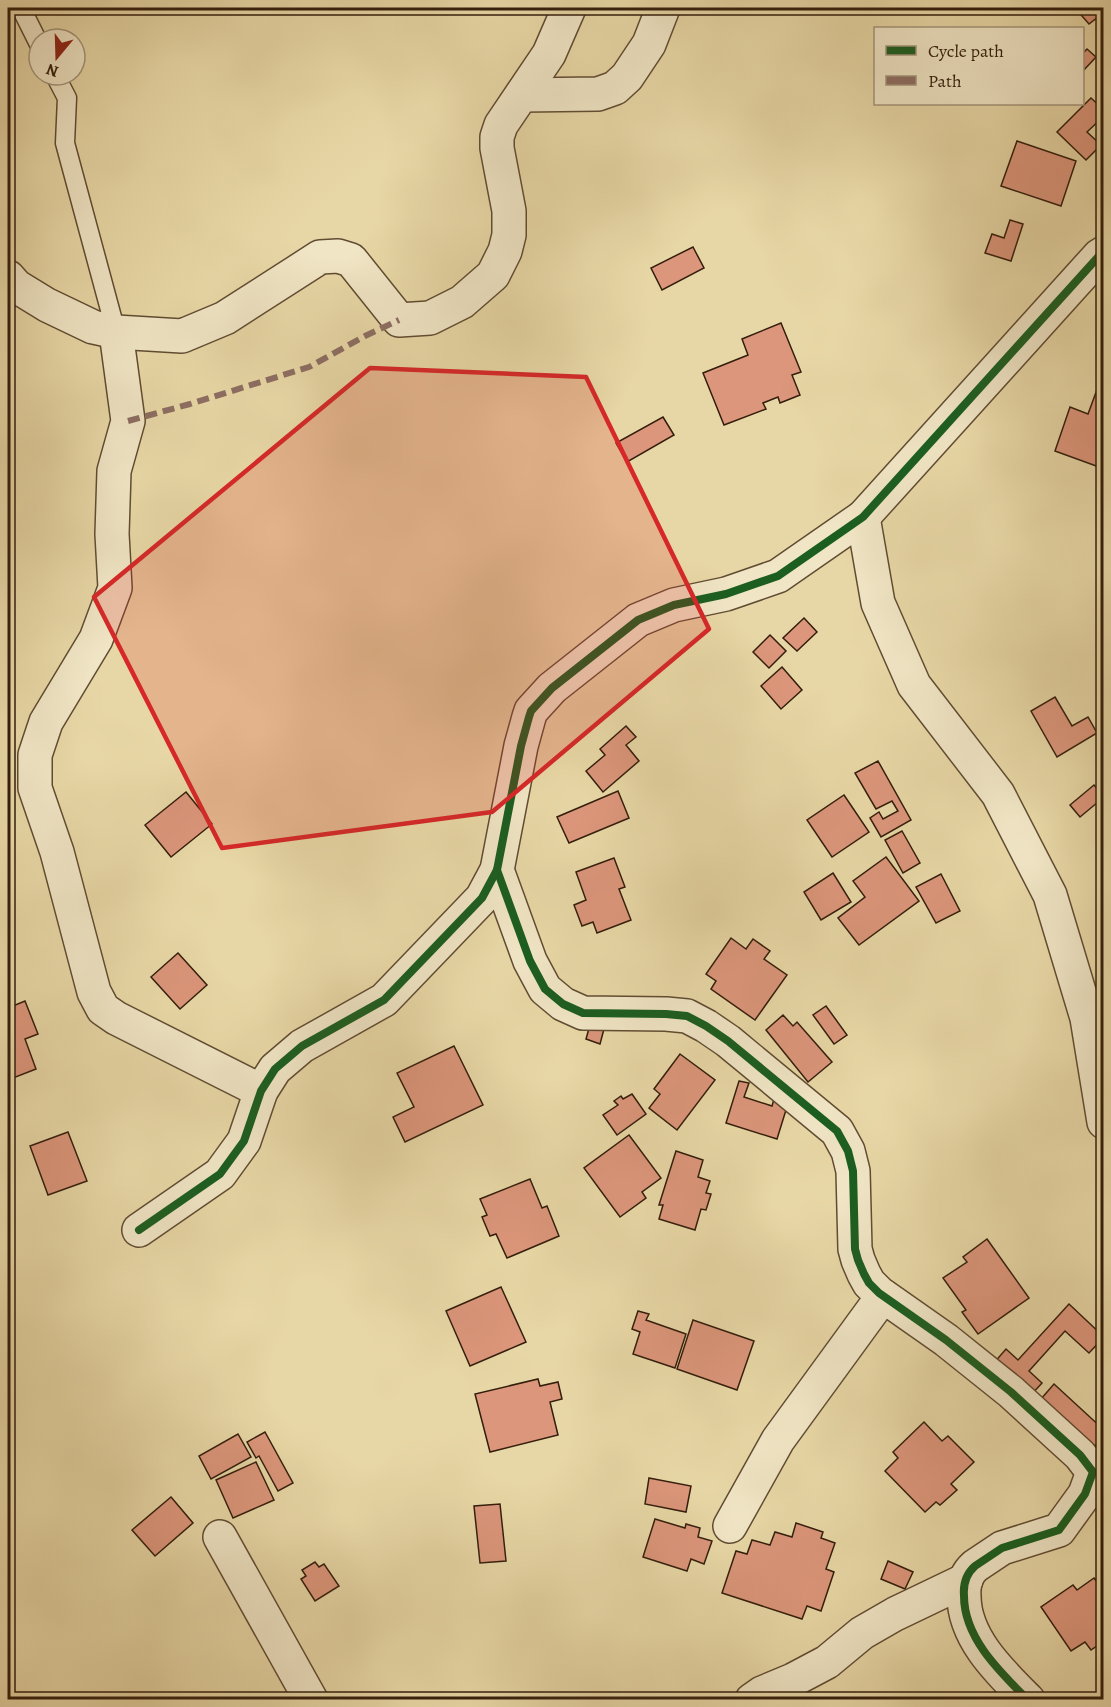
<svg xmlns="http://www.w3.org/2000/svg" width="1111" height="1707" font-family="Alegreya,serif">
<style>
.building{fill:#dc967b;stroke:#331e0c;stroke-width:1.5}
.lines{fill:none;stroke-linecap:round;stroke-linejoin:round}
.lane-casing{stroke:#604c32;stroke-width:21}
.street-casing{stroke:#604c32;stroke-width:36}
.lane{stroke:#f0e5c5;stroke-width:18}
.street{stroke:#f0e5c5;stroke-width:33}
.quiet{stroke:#8d6e63;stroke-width:6;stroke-dasharray:12 6;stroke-linecap:butt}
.cycleway-casing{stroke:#f0e5c5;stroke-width:11}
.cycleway{stroke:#1b5e20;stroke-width:8}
.marked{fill:#d62828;fill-opacity:0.2;stroke:#d62828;stroke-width:4.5;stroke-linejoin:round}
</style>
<rect width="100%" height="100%" fill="#e8d7a6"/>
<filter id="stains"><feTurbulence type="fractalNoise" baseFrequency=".00333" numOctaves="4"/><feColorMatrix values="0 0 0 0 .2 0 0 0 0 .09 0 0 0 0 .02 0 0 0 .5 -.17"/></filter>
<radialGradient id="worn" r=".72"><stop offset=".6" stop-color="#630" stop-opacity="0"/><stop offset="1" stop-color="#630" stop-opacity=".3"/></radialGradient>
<g class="building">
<path d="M1075,8H1104V15L1102,14L1089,24Z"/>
<path d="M1087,49L1096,57L1082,72V54Z"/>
<path d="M1091,98L1104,110V116L1087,132L1101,145L1086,160L1057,132Z"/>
<path d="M1017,141L1076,161L1061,206L1001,186Z"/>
<path d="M1010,220L1023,224L1011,261L985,253L992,234L1004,238Z"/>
<path d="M693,247L704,268L662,290L651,268Z"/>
<path d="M781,323L801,372L792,375L800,395L780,403L778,397L763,403L766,409L724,425L703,373L748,355L742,339Z"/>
<path d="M1098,387L1104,389V454L1099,467L1055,451L1070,407L1088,414Z"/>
<path d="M663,417L674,435L627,462L616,443Z"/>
<path d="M804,618L817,632L797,651L783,638Z"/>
<path d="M770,635L786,651L769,668L753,652Z"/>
<path d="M782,667L802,690L781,709L761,686Z"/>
<path d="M1055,697L1072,726L1088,717L1097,733L1057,757L1031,711Z"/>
<path d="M626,726L636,737L626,745L639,761L603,792L586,771L605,755L600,749Z"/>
<path d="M878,761L911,820L881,837L870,818L879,812L883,819L898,811L892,801L876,809L855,773Z"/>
<path d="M1094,785L1104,797L1080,817L1070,805Z"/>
<path d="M618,791L629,818L569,843L557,817Z"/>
<path d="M186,792L212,824L171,857L145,825Z"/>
<path d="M844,795L869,832L832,857L807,820Z"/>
<path d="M902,831L920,863L903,873L885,840Z"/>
<path d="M886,857L919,901L859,945L838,918L865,897L853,881Z"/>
<path d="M614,858L625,887L619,889L631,920L597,933L593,922L582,926L574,905L586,900L576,872Z"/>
<path d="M833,873L851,902L821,920L804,892Z"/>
<path d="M941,874L960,911L936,923L916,887Z"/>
<path d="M731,938L746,949L753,939L770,951L764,959L787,975L755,1020L711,989L716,981L706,974Z"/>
<path d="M178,953L207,985L180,1009L151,977Z"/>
<path d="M25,1001L38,1034L25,1039L36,1069L8,1080V1008Z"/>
<path d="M826,1006L847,1035L834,1044L813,1015Z"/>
<path d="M783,1015L793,1026L797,1022L832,1062L808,1082L766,1030Z"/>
<path d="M590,1025L604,1029L600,1044L586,1039Z"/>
<path d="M454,1046L483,1105L405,1142L393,1117L414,1107L397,1073Z"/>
<path d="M680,1054L715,1080L677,1130L649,1108L660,1094L654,1089Z"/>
<path d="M739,1081L749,1083L744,1097L772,1106L776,1092L790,1097L777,1139L726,1123Z"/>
<path d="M632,1094L646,1114L617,1135L603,1115L618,1105L614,1101L621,1096L623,1099Z"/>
<path d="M68,1132L87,1181L48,1195L30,1146Z"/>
<path d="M629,1135L661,1178L642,1192L646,1198L620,1217L584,1168Z"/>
<path d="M676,1151L703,1160L698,1177L710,1181L706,1193L711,1194L706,1210L701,1209L695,1230L659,1219L663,1205H659Z"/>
<path d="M530,1179L542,1208L547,1206L559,1236L507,1258L496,1234L490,1236L482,1217L487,1215L480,1199Z"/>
<path d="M987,1239L1029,1298L978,1334L962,1312L966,1310L943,1278L967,1262L963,1257Z"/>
<path d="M501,1287L526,1342L470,1366L446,1311Z"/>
<path d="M1069,1304L1104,1337L1089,1353L1065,1331L1029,1371L1042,1383L1029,1397L993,1364L1006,1349L1018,1360Z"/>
<path d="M638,1311L649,1314L646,1320L686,1334L675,1368L633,1354L640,1332L632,1329Z"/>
<path d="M693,1320L754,1341L737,1390L677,1369Z"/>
<path d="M538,1379L540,1386L558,1382L562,1399L550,1402L558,1435L490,1452L475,1394Z"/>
<path d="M1054,1384L1104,1430V1436L1094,1447L1041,1399Z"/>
<path d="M924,1422L942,1441L948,1436L974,1462L951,1484L957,1490L940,1505L936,1502L925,1512L885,1471L898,1458L893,1452Z"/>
<path d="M265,1432L293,1483L278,1491L259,1456L256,1458L247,1442Z"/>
<path d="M238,1434L251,1457L211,1479L199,1456Z"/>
<path d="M256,1462L274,1500L233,1518L216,1480Z"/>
<path d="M649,1478L691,1486L686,1512L645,1504Z"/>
<path d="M171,1497L193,1523L155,1556L132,1530Z"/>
<path d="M500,1504L506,1561L480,1563L474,1506Z"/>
<path d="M655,1519L685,1528L686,1524L700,1528L698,1537L712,1541L704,1564L691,1559L687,1571L643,1557Z"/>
<path d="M796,1523L823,1532L821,1538L835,1543L826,1569L834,1572L821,1611L807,1606L802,1619L722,1593L736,1551L747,1554L752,1540L770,1545L775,1532L792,1537Z"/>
<path d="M888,1561L913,1572L905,1589L881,1579Z"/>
<path d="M315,1562L319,1567L324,1564L339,1586L315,1601L301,1579L306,1576L302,1570Z"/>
<path d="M1094,1578L1104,1591V1641L1091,1650L1085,1642L1071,1651L1041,1607L1073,1585L1077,1590Z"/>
</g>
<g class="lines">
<defs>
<g id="lane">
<path d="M21,8L39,44"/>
<path d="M55,75L67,98L65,143L116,332"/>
</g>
<g id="street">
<path d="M522,95L598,94L615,88L627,77L649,44L663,8"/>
<path d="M8,277L16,286L47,305L93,327L116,332L182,336L225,318L320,257L338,256L351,260L399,320L430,318L462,302L493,275L505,251L509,235V211L497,148V137L501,125L549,54L569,8"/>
<path d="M116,332L128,421L114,471L112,534L115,588L96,639L46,722L35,755V788L57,852L94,992L103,1009L116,1018L261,1091"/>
<path d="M863,517L878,603L914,685L998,794L1050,895L1087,1018L1104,1122"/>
<path d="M497,870L530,961L545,989L563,1004L583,1013L666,1014L687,1016L706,1026L728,1041L837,1131L848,1151L853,1171L855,1249L858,1260L864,1274L869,1283L879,1293L946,1340L1011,1392L1080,1455L1093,1472L1085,1494L1059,1530L1002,1548L975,1566C966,1574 963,1584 964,1596C964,1638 1000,1672 1028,1700"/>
<path d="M139,1230L220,1174L244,1141L261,1091L275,1069L302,1046L384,1000L482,898L497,870L521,746L529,717L531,711L552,688L638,620L674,605L726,594L778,576L863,517L1099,256L1104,253"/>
<path d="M730,1526L778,1440L883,1296"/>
<path d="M220,1537L311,1700"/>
<path d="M752,1700L762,1693L793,1680L827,1662L862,1633L895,1614L966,1580"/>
</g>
</defs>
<use href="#lane" class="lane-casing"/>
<use href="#street" class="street-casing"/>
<use href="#lane" class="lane"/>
<use href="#street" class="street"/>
<path class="quiet" d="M128,421L190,404L309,367L365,336L399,320"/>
<defs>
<g id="cycleway">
<path d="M497,870L530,961L545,989L563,1004L583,1013L666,1014L687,1016L706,1026L728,1041L837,1131L848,1151L853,1171L855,1249L858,1260L864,1274L869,1283L879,1293L946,1340L1011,1392L1080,1455L1093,1472L1085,1494L1059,1530L1002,1548L975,1566C966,1574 963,1584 964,1596C964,1638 1000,1672 1028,1700"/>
<path d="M139,1230L220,1174L244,1141L261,1091L275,1069L302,1046L384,1000L482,898L497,870L521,746L529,717L531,711L552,688L638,620L674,605L726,594L778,576L863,517L1099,256L1104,253"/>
</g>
</defs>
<use href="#cycleway" class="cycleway-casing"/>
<use href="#cycleway" class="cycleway"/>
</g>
<path class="marked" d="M370,368L586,377L709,629L492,812L222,848L94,597Z"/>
<rect width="1111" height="1707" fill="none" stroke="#e8d7a6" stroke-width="30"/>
<rect x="9" y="9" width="1093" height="1689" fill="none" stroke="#331e0c" stroke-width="3"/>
<rect x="15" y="15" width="1081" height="1677" fill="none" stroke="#331e0c" stroke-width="1.5"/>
<rect x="874" y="27" width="210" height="78" fill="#f0e5c5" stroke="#a4957b" stroke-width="1.5"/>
<rect x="886" y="46" width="30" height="9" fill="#1b5e20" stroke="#a4957b" stroke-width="1.5"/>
<text x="928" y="57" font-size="18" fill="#331e0c">Cycle path</text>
<rect x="886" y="76" width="30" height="9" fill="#8d6e63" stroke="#a4957b" stroke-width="1.5"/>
<text x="928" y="87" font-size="18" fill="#331e0c">Path</text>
<g transform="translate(57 57) rotate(199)"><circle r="28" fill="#f0e5c5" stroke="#a4957b" stroke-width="1.5"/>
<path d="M0-4.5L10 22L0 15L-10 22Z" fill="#8f2418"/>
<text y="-9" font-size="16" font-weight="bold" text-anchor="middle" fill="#331e0c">N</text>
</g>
<rect width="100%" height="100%" filter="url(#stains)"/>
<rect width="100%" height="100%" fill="url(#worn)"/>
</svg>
